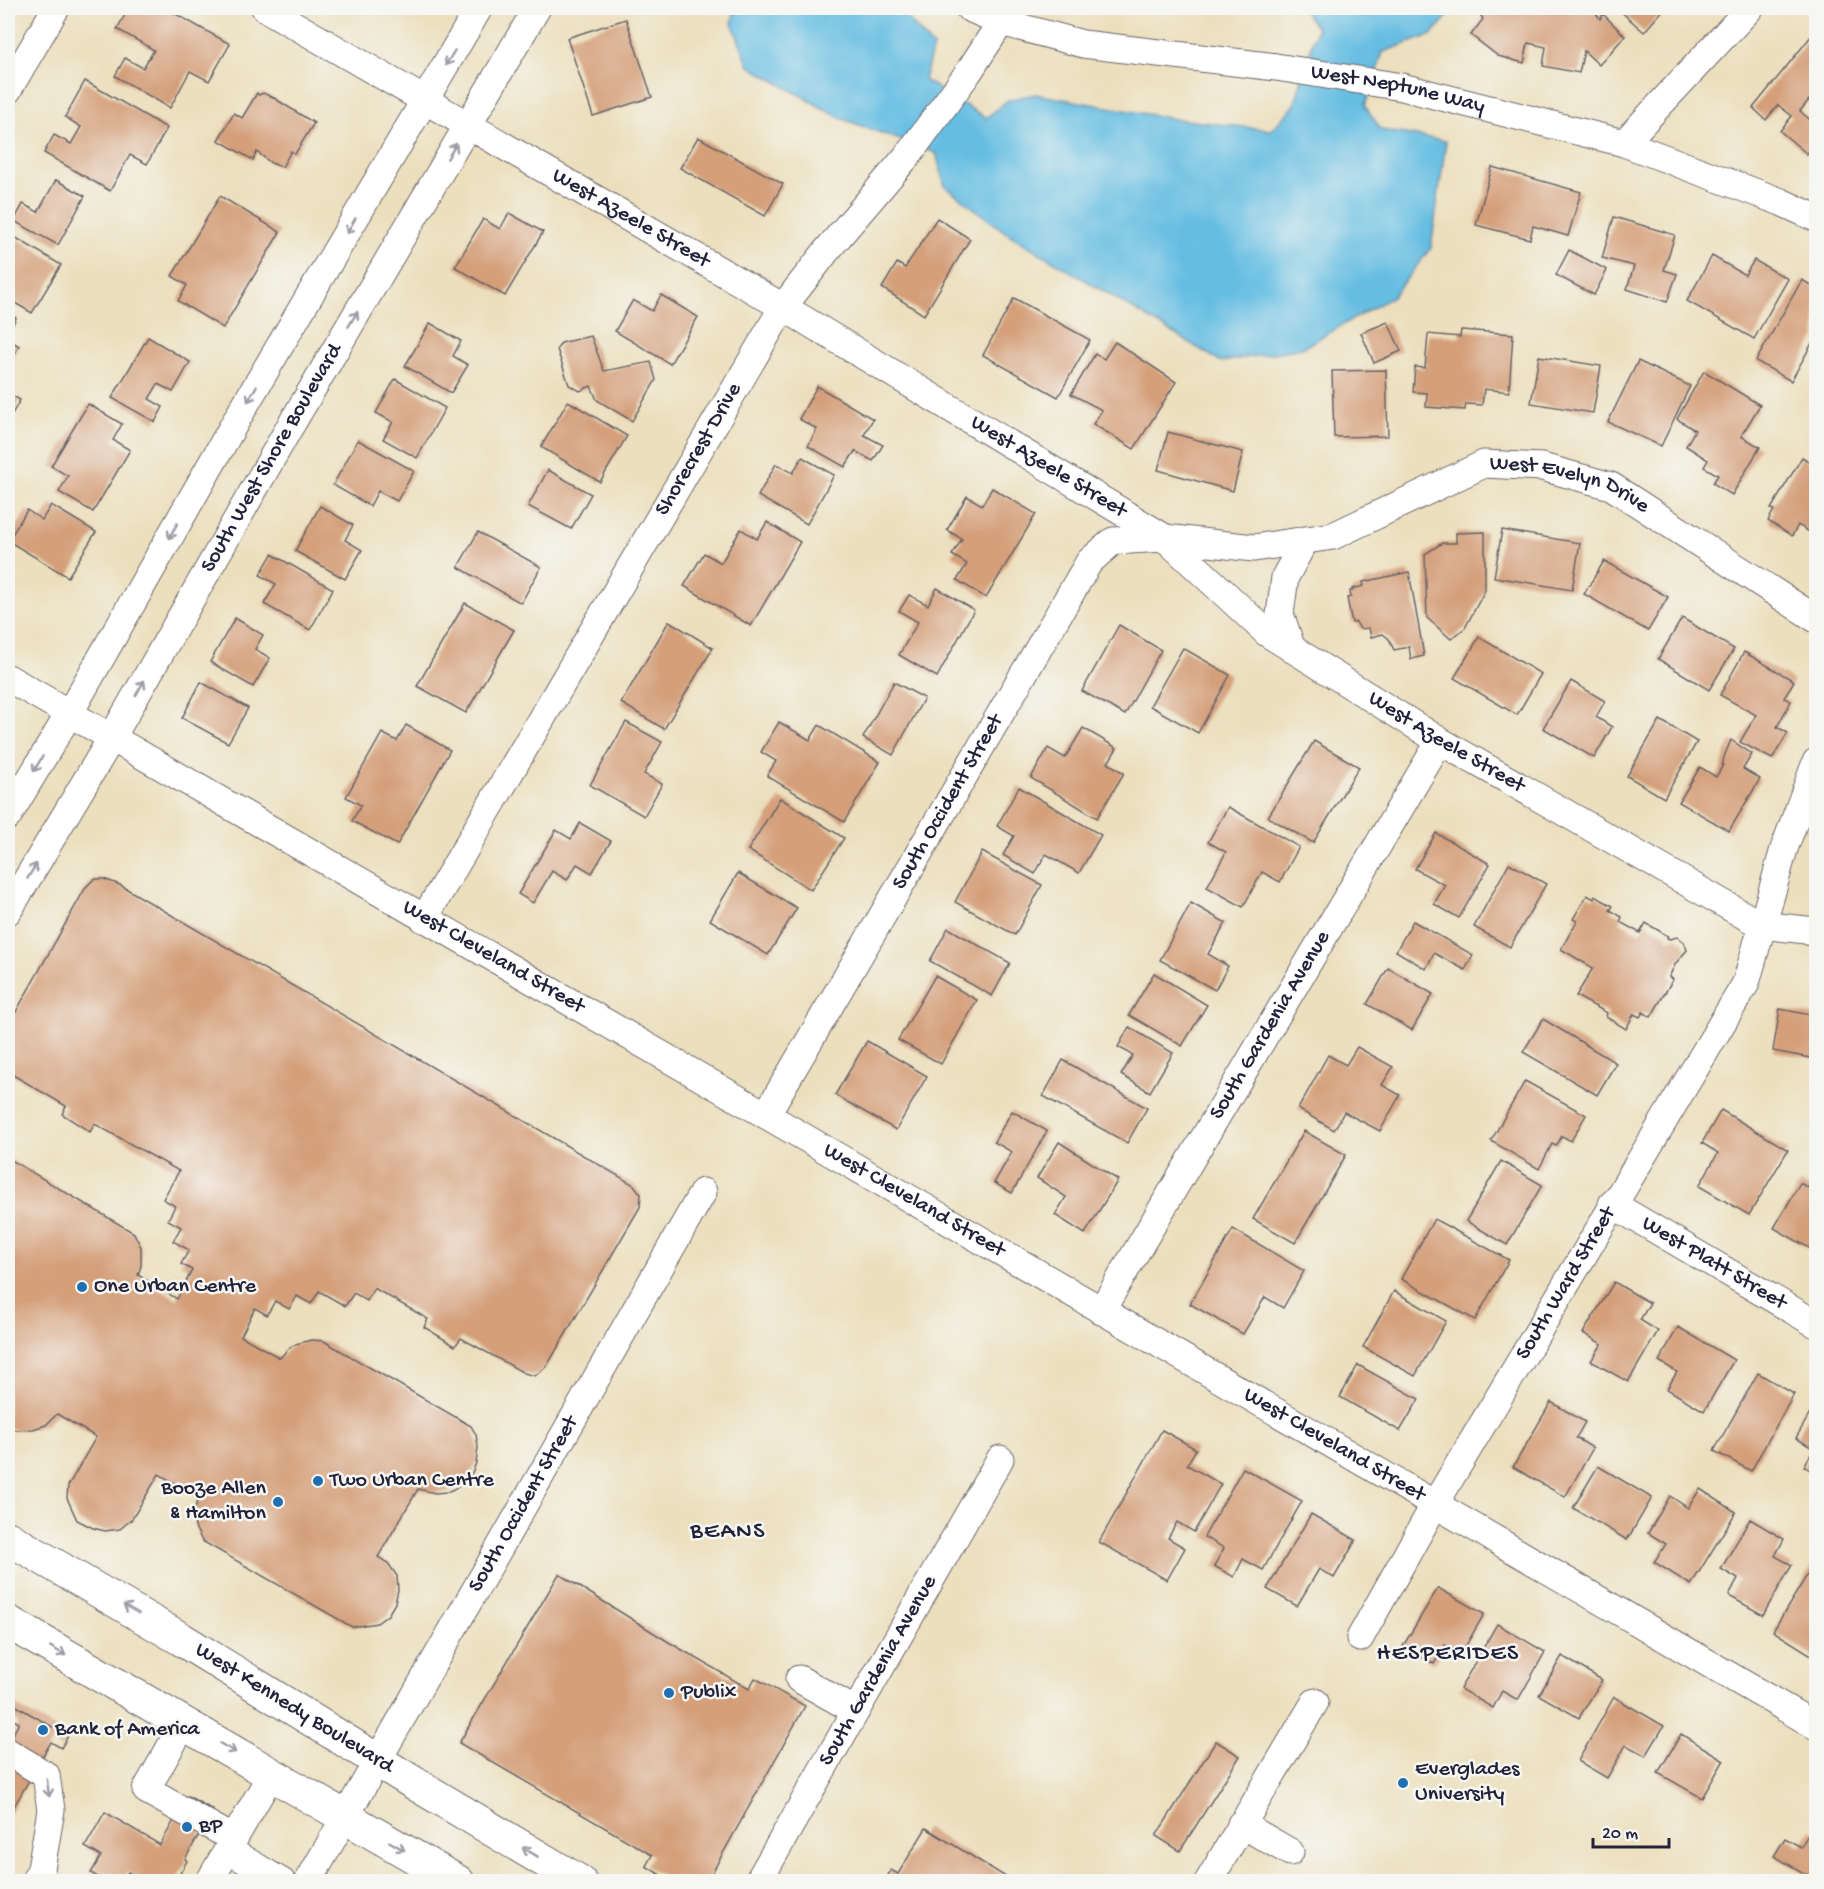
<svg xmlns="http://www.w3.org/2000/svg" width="1824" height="1889" font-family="'Gochi Hand',sans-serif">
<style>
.water{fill:#65bde2;stroke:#44708e;stroke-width:1.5}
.building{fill:#d49f79}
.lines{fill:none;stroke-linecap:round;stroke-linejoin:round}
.minor-casing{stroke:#696468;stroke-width:29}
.major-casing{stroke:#696468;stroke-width:35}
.minor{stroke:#fff;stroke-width:27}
.major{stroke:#fff;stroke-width:33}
.oneway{stroke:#9c9ca7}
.poi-dot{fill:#1f6fb2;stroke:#f6f6f2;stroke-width:2}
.labels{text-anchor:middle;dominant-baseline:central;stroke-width:5;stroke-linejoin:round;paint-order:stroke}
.street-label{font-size:22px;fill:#22223b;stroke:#f6f6f2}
.poi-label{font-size:22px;fill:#22223b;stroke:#f6f6f2;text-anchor:start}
.neighbourhood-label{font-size:24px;letter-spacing:1.5px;fill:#22223b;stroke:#f6f6f2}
</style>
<rect width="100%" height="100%" fill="#f6f6f2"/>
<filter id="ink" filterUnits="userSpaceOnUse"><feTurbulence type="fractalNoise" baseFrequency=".0167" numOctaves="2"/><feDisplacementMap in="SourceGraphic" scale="12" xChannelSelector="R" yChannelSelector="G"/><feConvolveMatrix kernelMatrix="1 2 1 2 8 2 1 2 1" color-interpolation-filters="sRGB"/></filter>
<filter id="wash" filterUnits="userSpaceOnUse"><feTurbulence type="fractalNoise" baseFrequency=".008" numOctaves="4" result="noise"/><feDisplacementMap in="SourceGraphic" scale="24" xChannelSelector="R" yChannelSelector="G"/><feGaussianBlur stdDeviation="1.35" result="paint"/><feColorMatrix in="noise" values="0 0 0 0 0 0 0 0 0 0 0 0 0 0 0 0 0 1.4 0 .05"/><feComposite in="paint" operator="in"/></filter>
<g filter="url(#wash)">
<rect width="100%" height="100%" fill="#ecdfbd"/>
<path class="water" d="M735,8H898L933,47L924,80L986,118L1008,100L1035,94L1175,119L1271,130L1294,106L1317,28L1302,8H1455L1431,35L1383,52L1365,106L1381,130L1446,141L1431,248L1392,297L1302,348L1221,362L1005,232L945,186L936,153L840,118L749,66L732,23Z"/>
<g id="blocks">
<g class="building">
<path d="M129,8H165L230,44L209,81L190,71L170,108L115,76L125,58L143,68L154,50L117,29Z"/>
<path d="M1488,8H1592L1600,19L1603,14L1625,36L1599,65L1584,51L1579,73L1543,66L1546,47L1528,43L1524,63L1498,56L1471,35L1483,19L1481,16Z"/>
<path d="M1617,8H1665L1644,32Z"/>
<path d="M626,19L652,97L593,116L567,38Z"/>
<path d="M1816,30V106L1809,100L1800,111L1816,125V142L1807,154L1780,131L1792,116L1778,105L1766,120L1753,108Z"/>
<path d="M85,81L167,128L147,164L130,155L110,191L44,153L54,135L71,144L81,127L65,117Z"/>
<path d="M257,93L259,95L263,93L274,98L314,123L295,154L291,151L282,167L271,163L257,152L253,160L218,140L234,113L242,118Z"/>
<path d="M698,137L783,184L765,216L680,168Z"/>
<path d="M1492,167L1581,192L1568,236L1533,226L1530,239L1476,225Z"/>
<path d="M56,180L85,196L58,245L14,221L23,204L38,212Z"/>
<path d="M220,196L280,232L223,328L178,301L187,285L172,276Z"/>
<path d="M509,213L543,232L505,296L455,267L483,219L500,229Z"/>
<path d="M1614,217L1675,235L1664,270L1677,274L1667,302L1627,289L1634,266L1602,258Z"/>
<path d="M937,218L970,239L924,315L882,288L897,263L905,268Z"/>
<path d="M13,236L61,265L32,313L8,299V245Z"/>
<path d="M1569,250L1607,270L1594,295L1556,275Z"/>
<path d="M1712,256L1745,275L1754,260L1788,279L1754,339L1687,301Z"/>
<path d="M1802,280L1816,288V339L1815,338L1791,381L1756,361Z"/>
<path d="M661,295L698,317L670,364L615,331L633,300L652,311Z"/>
<path d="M1014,298L1090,340L1058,397L983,355Z"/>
<path d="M8,313L16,318L8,334Z"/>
<path d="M1388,322L1401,351L1374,363L1361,333Z"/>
<path d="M430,323L461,341L453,356L468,365L451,393L405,366Z"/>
<path d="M1461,330L1513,334L1509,392L1484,389L1482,405L1466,404L1465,410L1426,407L1427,393L1413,392L1415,367L1425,368L1428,334L1460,337Z"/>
<path d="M591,336L604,371L651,362L656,380L632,421L597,400L591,386L580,391L569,385L557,349L561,343Z"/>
<path d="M148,337L190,362L173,392L158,384L149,399L163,407L155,422L112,398Z"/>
<path d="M8,339L19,346L9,364L8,363Z"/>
<path d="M1115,342L1176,382L1134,449L1093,424L1102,410L1071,394L1095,354L1104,359Z"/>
<path d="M1539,356L1601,366L1593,413L1531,403Z"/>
<path d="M1638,361L1690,386L1661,446L1608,422Z"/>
<path d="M1386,370L1388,436L1334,437L1332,371Z"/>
<path d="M1704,371L1760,405L1741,436L1760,447L1732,495L1713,483L1718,475L1704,467L1708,460L1686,446L1695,430L1677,419Z"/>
<path d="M395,379L445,408L417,458L383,439L393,422L376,413Z"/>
<path d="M817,386L873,419L864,435L883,445L873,461L855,451L845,467L808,446L817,429L799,419Z"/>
<path d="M8,393L20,400L8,421Z"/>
<path d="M568,401L627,436L600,482L541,447Z"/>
<path d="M88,404L122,424L113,440L130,450L93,512L59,492L68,476L51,466Z"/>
<path d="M1168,432L1243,452L1233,491L1158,470Z"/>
<path d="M358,440L414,471L397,501L378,491L370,506L333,485Z"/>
<path d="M802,457L834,475L807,524L758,496L776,464L793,473Z"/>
<path d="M1802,457L1816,466V536L1798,525L1792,536L1768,521L1774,510L1771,509Z"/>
<path d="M548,470L591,494L571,529L528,506Z"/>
<path d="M992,488L1036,514L986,598L957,580L967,564L952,555L962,539L947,530L967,496L982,505Z"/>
<path d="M51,505L96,532L68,577L8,541L27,510L42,520Z"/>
<path d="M320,506L353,525L345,540L362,550L345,579L295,551Z"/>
<path d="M767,522L800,542L751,626L684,586L704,553L721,563L741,529L757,539Z"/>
<path d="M1502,530L1580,543L1572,590L1494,577Z"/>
<path d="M478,532L541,567L521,603L458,567Z"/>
<path d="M1485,532V590L1465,628L1451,639L1427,618L1425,554L1442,543H1456V533Z"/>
<path d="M272,554L333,589L310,630L264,604L276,584L260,575Z"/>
<path d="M1604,561L1668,597L1648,631L1584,594Z"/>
<path d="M1409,572L1424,656L1411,659L1409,647L1394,650L1389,639L1383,634L1371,637L1369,628L1360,629L1356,622L1352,623L1347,598L1351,597L1350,591H1353L1352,589L1364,586L1363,582Z"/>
<path d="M937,588L974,610L937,677L899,655L918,622L899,611L909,595L928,605Z"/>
<path d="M465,603L514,630L466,713L417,686Z"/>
<path d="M235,618L263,635L255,649L270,658L253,687L210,662Z"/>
<path d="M1682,618L1734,649L1709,690L1658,659Z"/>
<path d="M669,621L713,648L664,729L621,703Z"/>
<path d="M1119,625L1161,650L1125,715L1082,691Z"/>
<path d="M1479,637L1541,674L1517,715L1454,678Z"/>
<path d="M1183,648L1230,675L1198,733L1150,706Z"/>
<path d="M1744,652L1794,681L1784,698L1791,701L1777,727L1788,733L1772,759L1740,742L1756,715L1720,695Z"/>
<path d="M1571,681L1605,701L1596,717L1612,727L1594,758L1543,728Z"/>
<path d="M201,682L248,708L228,743L182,718Z"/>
<path d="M894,682L924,698L893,755L863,738Z"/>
<path d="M1660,720L1697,742L1664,798L1627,776Z"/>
<path d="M626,722L662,742L644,774L662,784L644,816L590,785Z"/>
<path d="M779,722L810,740L819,725L880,762L844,822L767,776L776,761L761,752Z"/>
<path d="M406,725L450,750L397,845L352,821L361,805L346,797L382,733L397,741Z"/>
<path d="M1083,728L1117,748L1108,763L1124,773L1097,818L1031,778L1048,748L1065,758Z"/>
<path d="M1731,740L1752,754L1743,769L1760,779L1729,831L1679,802L1700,767L1716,777L1722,767L1724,757Z"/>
<path d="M1314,741L1359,767L1313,843L1268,817Z"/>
<path d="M1019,787L1101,835L1079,873L1046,854L1035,874L1003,855L1014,836L997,826Z"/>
<path d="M780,798L844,838L811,890L748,850Z"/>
<path d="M1228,807L1299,847L1280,882L1262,872L1243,907L1207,887L1226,852L1208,842Z"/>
<path d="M580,823L611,841L592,873L577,864L567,880L552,871L533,903L518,894L556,830L571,839Z"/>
<path d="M1436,833L1490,864L1459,918L1434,904L1445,885L1415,869Z"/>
<path d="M982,852L1042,885L1015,935L955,902Z"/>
<path d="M1509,863L1546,884L1510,947L1474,927Z"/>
<path d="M738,873L797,908L768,955L710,920Z"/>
<path d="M94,879H104L120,885L634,1185L641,1194L640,1207L547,1366L535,1376L524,1373L461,1338L455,1346L424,1327L428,1319L374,1288L367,1301L354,1293L345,1306L319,1291L311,1304L297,1296L289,1309L275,1301L267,1315L255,1308L241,1336L280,1358L287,1350L296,1344L311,1340L324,1341L471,1426L476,1435L478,1447L476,1463L471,1475L458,1487L447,1492L435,1493L418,1489L378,1557L388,1563L397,1576L398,1590L395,1603L388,1615L377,1623L352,1627L202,1541L195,1527L193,1514L199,1497L159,1474L132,1519L120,1529L105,1531L93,1528L77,1520L67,1498L68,1486L96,1437L57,1414L46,1425L33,1429L15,1430L8,1427V1158L134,1233L141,1247V1266L138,1275L177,1299L192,1270L181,1264L189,1250L173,1241L181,1227L168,1220L175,1206L163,1199L179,1171L95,1124L90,1132L62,1114L66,1106L8,1072V1026L86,887Z"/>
<path d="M1587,895L1594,899L1595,896L1613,906L1610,910L1622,917L1620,922L1640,933L1646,923L1668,936L1667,938L1670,939L1677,937L1684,942L1687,950L1676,963L1669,977L1673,979L1651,1017L1643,1012L1640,1017L1634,1014L1626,1029L1606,1017L1607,1013L1576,996L1593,968L1561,949L1577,921L1573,919Z"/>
<path d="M1191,903L1226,923L1208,954L1228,966L1215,990L1160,960Z"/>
<path d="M1413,921L1473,955L1465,970L1434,953L1426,969L1396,951Z"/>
<path d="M948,928L1010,963L992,996L930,961Z"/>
<path d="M1388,968L1433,994L1412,1030L1367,1004Z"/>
<path d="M1154,973L1207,1005L1182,1046L1129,1015Z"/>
<path d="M935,976L977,1000L941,1064L898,1040Z"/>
<path d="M1780,1009L1816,1016V1059L1773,1051Z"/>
<path d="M1543,1019L1616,1063L1597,1095L1523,1052Z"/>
<path d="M1129,1027L1173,1053L1150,1092L1121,1075L1133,1055L1118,1047Z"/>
<path d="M867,1041L927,1076L896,1130L835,1095Z"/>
<path d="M1357,1047L1393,1067L1382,1085L1400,1095L1380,1131L1344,1112L1334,1130L1298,1109L1328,1055L1346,1065Z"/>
<path d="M1063,1060L1147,1108L1127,1143L1043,1096Z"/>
<path d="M1525,1081L1586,1115L1571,1141L1562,1136L1556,1146L1552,1144L1539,1169L1491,1141Z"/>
<path d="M1721,1110L1788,1150L1749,1215L1699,1186L1718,1153L1702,1143Z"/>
<path d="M1012,1111L1047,1131L1012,1193L994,1183L1012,1152L994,1142Z"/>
<path d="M1304,1131L1346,1155L1295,1243L1253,1219Z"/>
<path d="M1059,1142L1118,1180L1085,1234L1055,1215L1066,1197L1037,1178Z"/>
<path d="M1501,1161L1542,1185L1507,1245L1466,1221Z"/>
<path d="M1800,1183L1816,1192V1252L1774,1228Z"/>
<path d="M1434,1219L1509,1260L1475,1320L1401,1279Z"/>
<path d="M1233,1229L1304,1271L1283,1308L1265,1297L1243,1334L1190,1304Z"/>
<path d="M1614,1282L1650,1303L1640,1320L1658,1331L1628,1382L1591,1361L1602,1344L1583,1333Z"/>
<path d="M1394,1291L1446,1321L1415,1376L1363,1347Z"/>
<path d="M1678,1327L1734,1360L1704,1411L1667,1389L1677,1372L1659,1361Z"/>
<path d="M1358,1365L1419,1399L1400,1431L1340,1397Z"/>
<path d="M1758,1373L1794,1394L1751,1471L1714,1451Z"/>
<path d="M1551,1402L1585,1422L1576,1438L1593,1448L1565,1497L1513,1467Z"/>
<path d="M1816,1403V1474L1804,1466L1814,1449L1796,1438Z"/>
<path d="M1162,1430L1196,1449L1187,1465L1221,1484L1194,1532L1177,1522L1168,1538L1185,1548L1167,1580L1099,1542Z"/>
<path d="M1598,1466L1652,1498L1627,1540L1573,1508Z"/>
<path d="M1243,1468L1302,1501L1263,1570L1243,1559L1234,1577L1214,1566L1224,1548L1204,1537Z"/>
<path d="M1700,1489L1736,1512L1691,1585L1654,1562L1666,1544L1648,1533L1670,1496L1688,1508Z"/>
<path d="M1311,1514L1356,1540L1334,1578L1319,1569L1297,1606L1267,1589Z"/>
<path d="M1750,1519L1784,1539L1775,1556L1792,1565L1763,1615L1729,1596L1738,1579L1721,1569Z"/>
<path d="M1815,1562L1816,1563V1658L1773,1631Z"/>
<path d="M559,1574L667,1641L749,1689L755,1678L805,1706L707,1882H672L646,1866L652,1855L459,1743Z"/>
<path d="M1438,1588L1484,1614L1461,1654L1445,1645L1434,1664L1403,1646Z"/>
<path d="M1497,1624L1545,1652L1518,1700L1502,1691L1493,1708L1460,1689Z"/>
<path d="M1562,1656L1602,1680L1579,1718L1539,1695Z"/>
<path d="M1614,1697L1664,1726L1646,1756L1626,1745L1607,1778L1578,1761Z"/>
<path d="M8,1701L68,1736L61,1748L51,1742L8,1817V1743L19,1723L8,1717Z"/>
<path d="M1681,1734L1724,1760L1702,1798L1658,1773Z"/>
<path d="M1216,1741L1240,1756L1180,1851L1156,1836Z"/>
<path d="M188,1796L213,1810L185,1859L187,1861L175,1882H144L128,1872L122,1882H105L91,1873L101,1856L85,1847L105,1812L160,1845Z"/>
<path d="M926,1828L1014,1882H884L891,1870L898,1874Z"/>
<path d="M1811,1829L1816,1833V1880L1774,1856L1785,1838L1801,1847Z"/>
</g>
</g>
</g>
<g filter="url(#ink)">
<use href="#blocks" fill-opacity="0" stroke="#696468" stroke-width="1.5"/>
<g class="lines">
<defs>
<g id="minor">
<path id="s1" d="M265,8L783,307L1165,538L1267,633L1440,741L1761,925L1806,930L1816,934"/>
<path id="s2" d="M969,8L1001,22L1083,44L1276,67L1402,87L1624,143L1781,202L1816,218"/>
<path d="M8,90L56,8"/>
<path d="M1624,143L1750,8"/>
<path d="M1292,649L1280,614L1285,577L1305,540"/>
<path id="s3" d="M8,678L766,1115L1816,1726"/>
<path d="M8,816L69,714L245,405L479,8"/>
<path id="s4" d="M8,911L111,739L288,430L537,8"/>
<path id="s5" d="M424,919L783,307L828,249L908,155L968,73L1001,22L1013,8"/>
<path id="s6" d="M766,1115L1089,562L1113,541L1165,538L1254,548L1333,536L1484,464L1542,467L1611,486L1816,619"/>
<path id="s7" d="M1612,1204L1816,1324"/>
<path id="s8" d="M1101,1311L1440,741"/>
<path id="s9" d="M1360,1638L1435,1504L1746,983L1784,849L1816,762"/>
<path d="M799,1679L856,1711"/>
<path d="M184,1723L146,1790L234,1839"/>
<path d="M8,1752L46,1775L51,1810L41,1869L34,1882"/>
<path d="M1241,1824L1290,1852"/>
<path d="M228,1850L282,1882"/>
<path d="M209,1882L272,1773"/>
<path id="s10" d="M308,1882L703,1192"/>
<path id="s11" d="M758,1882L1000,1459"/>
<path d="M1208,1882L1315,1702"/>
</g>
<g id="major">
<path id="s12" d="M8,1538L181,1639L409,1780L580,1882"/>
<path d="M8,1622L458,1882"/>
</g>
</defs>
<use href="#minor" class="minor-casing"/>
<use href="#major" class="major-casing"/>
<use href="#minor" class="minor"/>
<use href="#major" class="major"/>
</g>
<defs><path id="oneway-shaft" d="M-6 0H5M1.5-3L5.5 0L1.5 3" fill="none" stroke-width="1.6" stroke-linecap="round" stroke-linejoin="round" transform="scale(1.5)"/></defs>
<g class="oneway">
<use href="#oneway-shaft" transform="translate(450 58) rotate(121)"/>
<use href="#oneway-shaft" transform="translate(452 151) rotate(-59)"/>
<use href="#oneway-shaft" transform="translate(351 226) rotate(120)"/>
<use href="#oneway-shaft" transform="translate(353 319) rotate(-59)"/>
<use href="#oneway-shaft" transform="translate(252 394) rotate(120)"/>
<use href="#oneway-shaft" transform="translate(173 531) rotate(120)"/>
<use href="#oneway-shaft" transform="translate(140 688) rotate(-60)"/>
<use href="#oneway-shaft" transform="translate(38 764) rotate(121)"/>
<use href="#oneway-shaft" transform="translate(32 871) rotate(-59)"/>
<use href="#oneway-shaft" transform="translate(131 1609) rotate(-150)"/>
<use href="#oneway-shaft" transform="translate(58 1651) rotate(30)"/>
<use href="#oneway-shaft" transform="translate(228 1748) rotate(30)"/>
<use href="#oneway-shaft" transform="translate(48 1788) rotate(82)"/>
<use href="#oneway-shaft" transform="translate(397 1846) rotate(30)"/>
<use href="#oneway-shaft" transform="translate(530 1852) rotate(-149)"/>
</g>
</g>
<g class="poi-dot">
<circle cx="82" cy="1287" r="6"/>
<circle cx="318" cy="1481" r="6"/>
<circle cx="278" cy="1502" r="6"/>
<circle cx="669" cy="1693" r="6"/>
<circle cx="43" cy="1730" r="6"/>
<circle cx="1403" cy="1783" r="6"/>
<circle cx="187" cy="1827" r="6"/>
</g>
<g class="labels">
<g class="street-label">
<text stroke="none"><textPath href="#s2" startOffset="438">West Neptune Way</textPath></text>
<text stroke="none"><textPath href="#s1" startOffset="422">West Azeele Street</textPath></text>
<text stroke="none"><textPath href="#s5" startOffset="544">Shorecrest Drive</textPath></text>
<text stroke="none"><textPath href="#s4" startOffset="524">South West Shore Boulevard</textPath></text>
<text stroke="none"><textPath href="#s1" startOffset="908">West Azeele Street</textPath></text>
<text stroke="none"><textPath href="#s6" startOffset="1150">West Evelyn Drive</textPath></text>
<text stroke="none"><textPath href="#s1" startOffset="1394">West Azeele Street</textPath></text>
<text stroke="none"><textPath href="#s6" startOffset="362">South Occident Street</textPath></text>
<text stroke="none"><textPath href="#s3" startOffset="560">West Cleveland Street</textPath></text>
<text stroke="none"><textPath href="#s8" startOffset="332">South Gardenia Avenue</textPath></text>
<text stroke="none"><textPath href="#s3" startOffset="1046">West Cleveland Street</textPath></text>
<text stroke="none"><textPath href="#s7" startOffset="118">West Platt Street</textPath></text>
<text stroke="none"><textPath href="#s9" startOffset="410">South Ward Street</textPath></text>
<text stroke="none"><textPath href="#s3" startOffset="1532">West Cleveland Street</textPath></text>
<text stroke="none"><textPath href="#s10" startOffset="435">South Occident Street</textPath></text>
<text stroke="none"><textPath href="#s11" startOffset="243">South Gardenia Avenue</textPath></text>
<text stroke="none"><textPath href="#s12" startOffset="333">West Kennedy Boulevard</textPath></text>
</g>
<g class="poi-label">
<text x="94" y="1287">One Urban Centre</text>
<text x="330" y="1481">Two Urban Centre</text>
<text x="266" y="1489" text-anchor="end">Booze Allen<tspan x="266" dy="25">&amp; Hamilton</tspan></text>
<text x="681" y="1693">Publix</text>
<text x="55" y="1730">Bank of America</text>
<text x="1415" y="1770">Everglades<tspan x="1415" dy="25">University</tspan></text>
<text x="199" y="1827">BP</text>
</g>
<g class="neighbourhood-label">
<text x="728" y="1532">BEANS</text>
<text x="1448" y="1654">HESPERIDES</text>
</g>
</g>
<rect width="1824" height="1889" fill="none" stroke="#f6f6f2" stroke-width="30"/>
<path d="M1593 1838v9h76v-9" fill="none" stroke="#22223b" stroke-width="3"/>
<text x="1602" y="1838" font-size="18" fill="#22223b" stroke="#f6f6f2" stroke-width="4.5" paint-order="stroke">20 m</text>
</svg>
